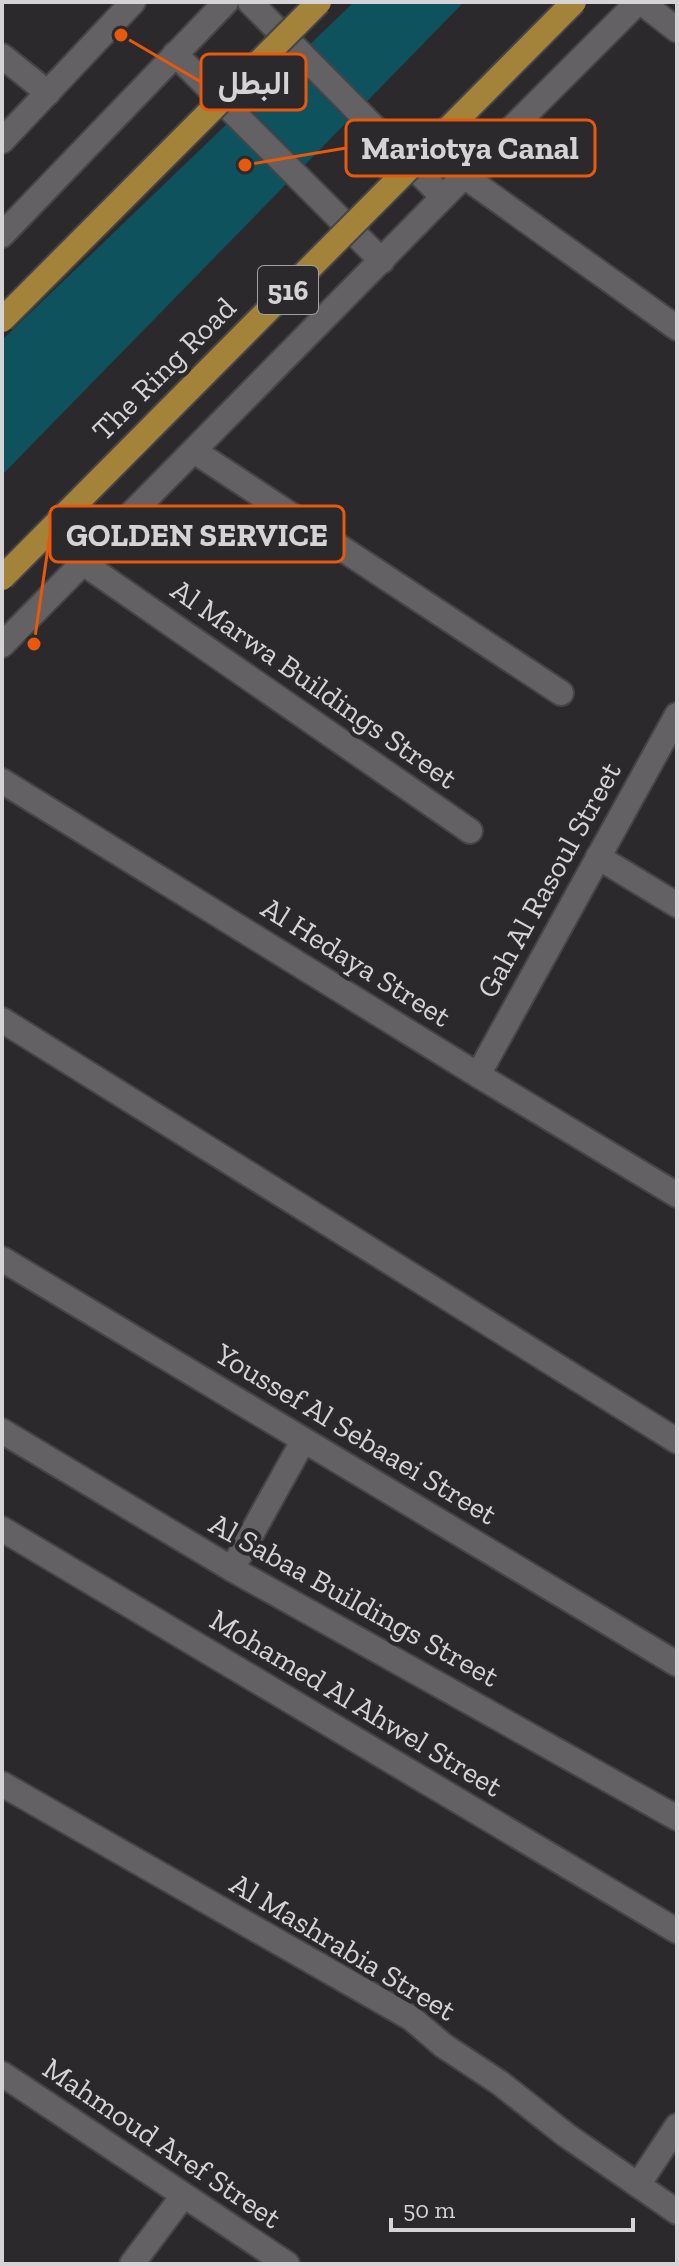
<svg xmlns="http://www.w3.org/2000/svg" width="679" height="2266" font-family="'Zilla Slab',Vazirmatn,serif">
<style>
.water{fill:#0e525d}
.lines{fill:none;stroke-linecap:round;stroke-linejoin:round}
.minor-casing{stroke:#464446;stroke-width:28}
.secondary-casing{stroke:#464446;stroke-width:28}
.minor{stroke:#636163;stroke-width:24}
.secondary{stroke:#636163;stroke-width:24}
.motorway-bridge-casing{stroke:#464446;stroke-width:28;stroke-linecap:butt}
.motorway-bridge{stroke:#a3833a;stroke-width:24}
.labels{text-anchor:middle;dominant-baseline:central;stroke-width:8;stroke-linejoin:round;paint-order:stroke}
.shield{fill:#2b292c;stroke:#a2a0a2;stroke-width:2}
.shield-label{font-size:28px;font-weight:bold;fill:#d5d3d5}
.street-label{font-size:30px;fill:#d5d3d5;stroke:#2b292c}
.leader{fill:none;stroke:#e8590c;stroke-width:3}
.callout-dot{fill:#e8590c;stroke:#2b292c;stroke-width:3}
.callout{fill:#2b292c;stroke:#e8590c;stroke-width:3}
.callout-label{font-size:32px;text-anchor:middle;font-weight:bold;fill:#d5d3d5}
</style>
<rect width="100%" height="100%" fill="#2b292c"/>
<path class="water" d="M354,2H464L2,475V340Z"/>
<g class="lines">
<defs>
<g id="minor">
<path d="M641,2L677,30"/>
<path d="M2,56L48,93"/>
<path d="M2,141L133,2"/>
<path d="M464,176L677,328"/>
<path d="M194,451L561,693"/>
<path d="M83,563L470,831"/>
<path d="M2,781L478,1075L677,1195"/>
<path d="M598,857L677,905"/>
<path d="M2,1020L677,1441"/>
<path d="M478,1075L677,715"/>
<path d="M2,1259L677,1664"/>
<path d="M2,1431L232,1569L677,1818"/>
<path d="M2,1529L677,1931"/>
<path d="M232,1569L303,1441"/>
<path d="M2,1784L411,2018L444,2046L500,2083L566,2135L677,2212"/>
<path d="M2,2074L287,2264"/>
<path d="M638,2185L677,2126"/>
<path d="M132,2264L183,2196"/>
</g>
<g id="secondary">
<path d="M250,2L443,197"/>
<path d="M175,54L382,261"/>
<path d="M2,235L226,2"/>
<path d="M2,645L464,176L638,2"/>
</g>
</defs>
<use href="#minor" class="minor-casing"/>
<use href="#secondary" class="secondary-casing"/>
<use href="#minor" class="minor"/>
<use href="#secondary" class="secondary"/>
<defs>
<g id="motorway-bridge">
<path d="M2,320L319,2"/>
<path d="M2,578L574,2"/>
</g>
</defs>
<use href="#motorway-bridge" class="motorway-bridge-casing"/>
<use href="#motorway-bridge" class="motorway-bridge"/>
</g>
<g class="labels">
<rect class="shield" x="258" y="266" width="60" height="48" rx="6"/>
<g class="shield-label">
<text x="288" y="290">516</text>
</g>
<g class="street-label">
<text transform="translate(164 369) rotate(-45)">The Ring Road</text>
<text transform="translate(314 684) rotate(35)">Al Marwa Buildings Street</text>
<text transform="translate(549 880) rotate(-61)">Gah Al Rasoul Street</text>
<text transform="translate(356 962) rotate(32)">Al Hedaya Street</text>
<text transform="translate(356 1434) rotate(31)">Youssef Al Sebaaei Street</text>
<text transform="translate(354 1600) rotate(29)">Al Sabaa Buildings Street</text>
<text transform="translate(356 1703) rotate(31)">Mohamed Al Ahwel Street</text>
<text transform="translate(343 1947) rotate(31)">Al Mashrabia Street</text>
<text transform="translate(162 2143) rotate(34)">Mahmoud Aref Street</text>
</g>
</g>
<path class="leader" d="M121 35L201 82M245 165L346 148M34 644L50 534"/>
<g class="callout-dot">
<circle cx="121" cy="35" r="8"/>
<circle cx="245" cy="165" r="8"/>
<circle cx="34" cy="644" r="8"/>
</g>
<g class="callout">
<rect x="201" y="54" width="105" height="56" rx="8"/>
<rect x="346" y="120" width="249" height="56" rx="8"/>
<rect x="50" y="506" width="294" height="56" rx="8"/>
</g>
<g class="callout-label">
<text x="254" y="94">البطل</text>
<text x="470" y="159">Mariotya Canal</text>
<text x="197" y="546">GOLDEN SERVICE</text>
</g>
<rect width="679" height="2266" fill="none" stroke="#d5d3d5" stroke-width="8"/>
<path d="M391 2218v12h242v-12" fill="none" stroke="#d5d3d5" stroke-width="4"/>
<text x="403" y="2218" font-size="24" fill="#d5d3d5" stroke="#2b292c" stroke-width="6" paint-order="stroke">50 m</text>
</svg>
